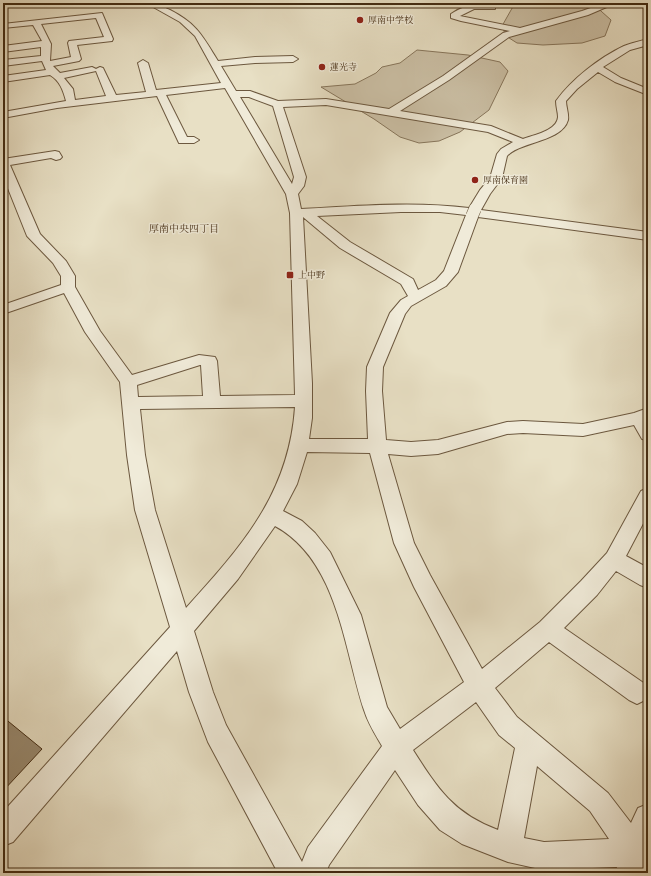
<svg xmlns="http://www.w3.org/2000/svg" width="651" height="876" font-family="Alegreya,'Noto Serif JP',serif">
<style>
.green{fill:#ccc1a7;stroke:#87765c}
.building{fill:#98896f;stroke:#422b12}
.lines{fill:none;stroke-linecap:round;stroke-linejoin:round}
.minor-casing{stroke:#6c583f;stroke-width:2}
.minor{fill:#f0ebd9;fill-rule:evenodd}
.minor-bridge-casing{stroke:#6c583f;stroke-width:13;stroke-linecap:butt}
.minor-bridge{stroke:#f0ebd9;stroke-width:12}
.poi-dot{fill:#8f2418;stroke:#f0ebd9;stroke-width:1.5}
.labels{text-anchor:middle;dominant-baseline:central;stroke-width:3;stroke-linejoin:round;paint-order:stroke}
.far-poi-label{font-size:9px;fill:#422b12;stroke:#f0ebd9;text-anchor:start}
.far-neighbourhood-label{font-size:10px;fill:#422b12;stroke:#f0ebd9}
</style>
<rect width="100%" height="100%" fill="#e8e0c5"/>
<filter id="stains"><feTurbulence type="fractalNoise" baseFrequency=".005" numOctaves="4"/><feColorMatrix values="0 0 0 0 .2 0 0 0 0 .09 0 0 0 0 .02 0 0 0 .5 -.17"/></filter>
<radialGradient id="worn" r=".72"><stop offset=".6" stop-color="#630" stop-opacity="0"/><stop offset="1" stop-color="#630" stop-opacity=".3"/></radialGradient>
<g class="green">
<path d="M515,3H592L611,20L605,36L582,43L543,45L517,43L506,36L502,26Z"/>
<path d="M417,50L468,55L500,62L508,71L489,110L460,132L439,141L419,143L400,137L374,119L321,87L355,84L376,73L382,67L400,63Z"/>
</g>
<path class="building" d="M3,717L42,749L3,791Z"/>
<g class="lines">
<defs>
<path id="minor" d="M146,3C156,3 161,6 170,10C197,24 202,35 218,61L255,57L293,56L298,59L293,62L255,63L221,66L236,91H250L278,101L326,99L389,109L443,76L503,33L510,31L461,21L451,18V14C464,5 479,2 495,5V9H474L460,16L520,28L582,11L605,3H616L588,15L509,37L449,80L400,111L491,126L523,139C533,135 557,131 558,117C558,112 556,107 556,101C572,79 599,58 624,46C631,43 640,41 648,39V45L630,50L603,67L621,78L648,89V95L615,82L598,72L577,89L566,101C566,107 569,114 568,120C562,142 521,141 507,156L502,178L490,194L481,210L648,232V240L478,217L458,272L446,286L411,306L405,314L383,367L382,391L386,440L411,442L438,440L507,422L523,421L583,424L634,413L648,408V440L642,439L634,425L583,436L523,433L507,434L438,454L411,456L388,454L414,543L430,575L482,669L540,622L581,581L607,553L641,491L648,488V514L626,556L648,568V588L640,585L616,571L597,595L564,628L645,684L648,690L645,700L637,704L629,700L549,642L495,688L517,717L608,793L631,823L638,808L648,804V871L645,870L644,873H616L617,867L544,870L508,862L462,844L440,830L418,805L395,770L329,865L326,873H278L208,742L189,692L177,651L13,842L3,846V812L170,627L135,510L127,455L120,382L85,332L64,293L3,314V305L61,285V276L53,263L27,236L3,176V159L55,151L59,152L62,157L60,159L56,160L51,158L10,165L40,234L66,261L75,276V287L100,331L132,375L199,355L215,357L217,361L220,396L295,395L290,213L286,194L225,88L166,95L187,137H194L199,140L194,143H179L157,96L57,108L3,118V112L66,101C63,90 60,81 50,75L3,82V76L46,70L42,61L3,66V60L41,56V47L3,52V46L42,41L33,25L3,28V24L102,13L113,39L112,41L77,45L81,59L79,61L53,66L60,73L92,67L96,69L100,67L103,68L116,95L146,92L138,63L143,60L148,63L156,90L221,83L195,36L180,22ZM96,18L104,37L69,41L68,43L71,57L50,61L51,44L41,24ZM96,71L106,96L75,100L73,89L64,78ZM240,97H249L273,106L294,177L292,184ZM326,105L488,132L513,142L501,149L497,154L490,178L480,190L469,208C414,201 357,206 301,209L298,194L304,186L306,177L283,107ZM401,212H440L466,215L444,271L436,280L418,290L413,279L350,242L317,216ZM303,217L340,248L401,284L408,296L401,300L390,313L367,367L366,391L368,439H309L312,418V383ZM200,365H201L203,396L138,397L137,385ZM295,407C289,494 242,546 186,608L155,510L145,455L140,409ZM307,452L370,453L394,543L414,587L464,682L400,729L387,707L361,615L330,552L315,533L302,521L283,511L297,484ZM275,526C338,560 344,649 364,710C368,723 375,734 382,746L308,847L302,862L226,725L213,692L194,631L238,579ZM476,702L499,735L515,748L498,830C453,813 438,789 413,750ZM537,766L590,811L609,839L544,842L524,838Z"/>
</defs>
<use href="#minor" class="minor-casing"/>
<use href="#minor" class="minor"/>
<defs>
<path id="minor-bridge" d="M472,216L475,209"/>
</defs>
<use href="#minor-bridge" class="minor-bridge-casing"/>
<use href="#minor-bridge" class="minor-bridge"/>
</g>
<g class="poi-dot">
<circle cx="360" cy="20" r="4"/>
<circle cx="322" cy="67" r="4"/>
<circle cx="475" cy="180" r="4"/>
<rect x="286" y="271" width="8" height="8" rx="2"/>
</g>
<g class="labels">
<g class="far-poi-label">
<text x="368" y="20">厚南中学校</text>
<text x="330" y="67">蓮光寺</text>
<text x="483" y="180">厚南保育園</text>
<text x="298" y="275">上中野</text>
</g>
<g class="far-neighbourhood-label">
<text x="184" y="228">厚南中央四丁目</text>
</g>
</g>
<rect width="651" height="876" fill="none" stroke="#e8e0c5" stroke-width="16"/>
<rect x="4" y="4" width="643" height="868" fill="none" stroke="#422b12" stroke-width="2"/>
<rect x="8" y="8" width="635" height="860" fill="none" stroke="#422b12"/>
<rect width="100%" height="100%" filter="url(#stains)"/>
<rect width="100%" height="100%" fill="url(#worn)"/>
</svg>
